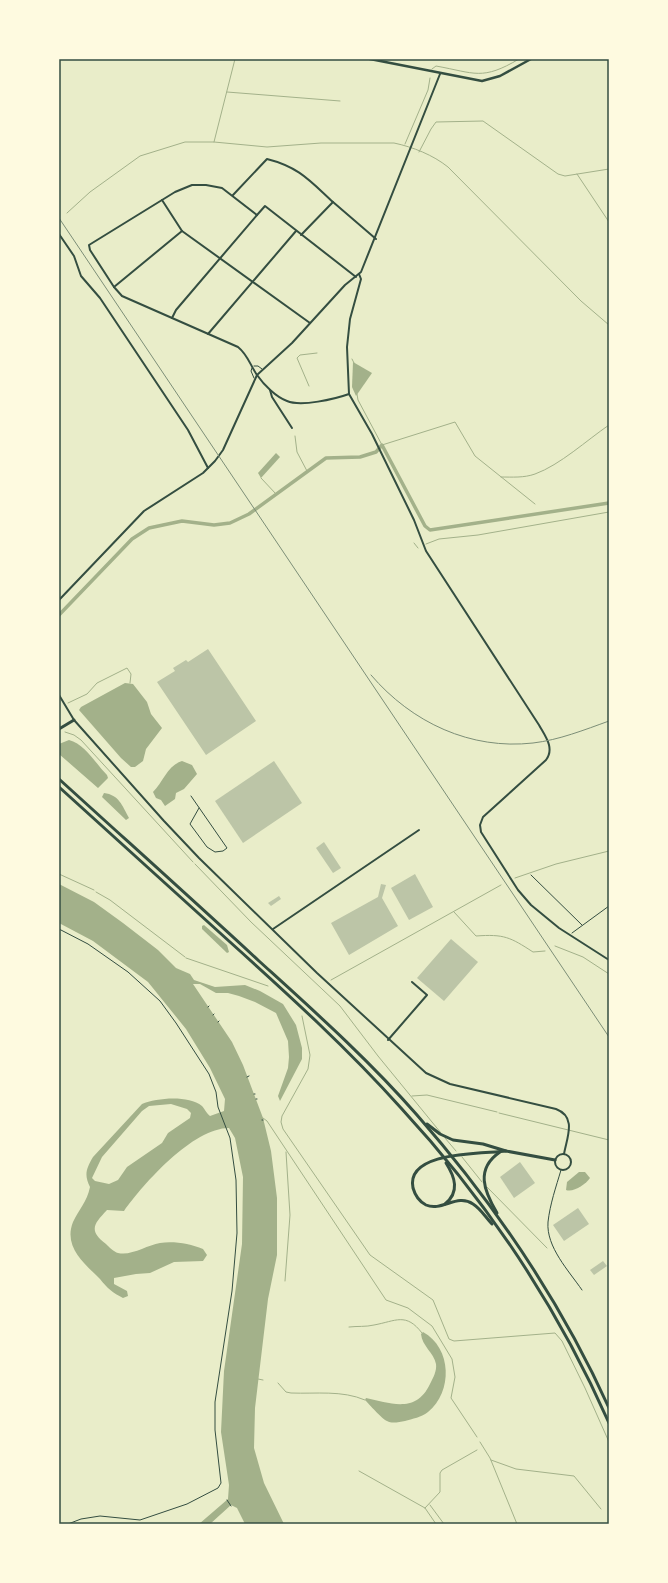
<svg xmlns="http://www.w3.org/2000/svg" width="668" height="1583" font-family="Quicksand,sans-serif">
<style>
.water{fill:#a3b18a;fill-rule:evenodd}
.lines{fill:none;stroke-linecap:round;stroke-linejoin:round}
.stream{stroke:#a3b18a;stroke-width:1}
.canal{stroke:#a3b18a;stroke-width:3.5}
.building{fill:#bcc5a7}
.path{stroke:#344e41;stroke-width:1}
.service{stroke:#344e41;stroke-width:1}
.minor{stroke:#344e41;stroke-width:2}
.secondary{stroke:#344e41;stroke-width:2.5}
.primary{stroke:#344e41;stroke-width:3}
.rail{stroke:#7c8e77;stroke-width:1}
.neatline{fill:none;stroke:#344e41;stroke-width:1.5}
</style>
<rect width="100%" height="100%" fill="#e9edc9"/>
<g class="water">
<path d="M353,362L372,373L356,396L352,387Z"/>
<path d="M276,453L280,457L261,478L258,473Z"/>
<path d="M125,683L133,684L147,702L151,714L162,728L146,749L143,761L135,767H131L121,758L79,710L81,707Z"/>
<path d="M69,740C85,744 96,764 107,775L108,778L98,788L59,754V744Z"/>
<path d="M182,761L192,765L197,774L184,789L176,793L175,799L165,806L161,800L156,798L153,792C163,782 168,765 182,761Z"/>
<path d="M104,793C119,795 122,805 129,818L126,820L102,797Z"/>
<path d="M59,884L94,902L123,923L158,950L176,968L190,974L194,980L215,987L245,985L260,991L283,1004L296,1025L302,1048V1059L280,1101L278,1096L288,1068L289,1057L288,1041L276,1013L255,1002L239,996L228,993H216L200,984H193L232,1042L243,1065L263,1118L271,1151L277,1198V1255L268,1299L255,1408L254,1448L264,1483L284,1524H245L237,1508L231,1505L210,1524H199L228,1499L229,1485L221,1432L224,1371L242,1244L243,1177L235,1138L229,1128C193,1128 144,1183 124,1211L107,1210C94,1224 88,1230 106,1244C109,1247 114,1252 118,1253C132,1256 147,1245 160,1243C175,1241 190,1244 203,1249L207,1255L203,1261L174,1262L150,1273L136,1274L114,1278V1284L127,1291L128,1296L123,1298C113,1293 107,1288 100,1279C85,1264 63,1247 73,1222C79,1209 87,1202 90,1187C84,1175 86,1169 93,1157L142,1104C157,1098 188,1095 202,1106C205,1109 206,1113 210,1116L224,1111L225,1099L210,1068L186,1029L148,982L93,941L59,923ZM171,1104L187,1109L191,1113L190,1118L168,1133L162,1143L127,1167L118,1180L109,1184L95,1181L92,1178L102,1157L142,1111L149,1106Z"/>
<path d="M204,925L227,945L229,952L227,953L202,929V926Z"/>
<path d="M579,1172H585L590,1178C586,1184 573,1193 566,1190L567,1182Z"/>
<path d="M423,1332C452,1348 453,1392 428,1412C422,1417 412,1419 405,1421C399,1422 392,1424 387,1421C382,1419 369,1404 365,1400L366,1398C390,1403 416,1414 430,1384C433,1378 437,1371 436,1364C434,1353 422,1346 421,1334Z"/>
</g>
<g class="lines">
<g class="stream">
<path d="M432,69L436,66C475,73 482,81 519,59"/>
<path d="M227,92L340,101"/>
<path d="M214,142L235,59"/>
<path d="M405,144L428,90L430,78"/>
<path d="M419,152L431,129L436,122L483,121L558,174L565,176L609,169"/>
<path d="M577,174L609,222"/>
<path d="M67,213L90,192L140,156L185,142H214L267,147L321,143H394C413,147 433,155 448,167L581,301L609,325"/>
<path d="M352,359L354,363"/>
<path d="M309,386L297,358L300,355L317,353"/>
<path d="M357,394L358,400L382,445L455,422L475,456L535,504"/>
<path d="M295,436L297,452L307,471"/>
<path d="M501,477C512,477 524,478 535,474C560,465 587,440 609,425"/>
<path d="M261,478L276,494"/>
<path d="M414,543L418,548"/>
<path d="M426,544L439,539L478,535L609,512"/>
<path d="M68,703L87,694L97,683L127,668L131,674L130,683"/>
<path d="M65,732L74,735L81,740L193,862"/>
<path d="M195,864L251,922L340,1006L378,1056L441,1133"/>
<path d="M59,874L94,890"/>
<path d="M515,878L556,864L609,851"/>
<path d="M96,892L110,900L185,957"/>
<path d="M454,912L476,936C504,934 510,937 533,952L545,951"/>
<path d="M555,946L583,957L609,974"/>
<path d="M186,958L268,986"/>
<path d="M331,980L501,885"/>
<path d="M302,1016L310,1055L308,1069L282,1116L281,1122L283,1129L370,1255L433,1300L449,1339L454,1341L555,1333L562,1341L585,1388L609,1442"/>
<path d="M412,1096L427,1095L497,1112"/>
<path d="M499,1113L609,1140"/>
<path d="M263,1118L267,1121L386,1300L408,1308L432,1326L452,1359L455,1377L451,1398L477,1437"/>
<path d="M445,1138L456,1151"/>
<path d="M462,1157L482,1182"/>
<path d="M487,1187L547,1248"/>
<path d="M285,1281L290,1215L286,1152"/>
<path d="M349,1327C357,1326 366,1327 374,1325C396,1321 406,1312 422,1333"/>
<path d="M258,1379L263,1380"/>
<path d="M278,1383L286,1392L291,1393C316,1394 342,1390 365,1400"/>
<path d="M480,1442L490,1458L517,1524"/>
<path d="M491,1460L516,1469L574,1476L601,1509"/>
<path d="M359,1471L425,1508L436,1524"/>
<path d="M430,1505L444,1524"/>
<path d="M425,1508L440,1492V1473L442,1470L477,1450"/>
</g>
<path class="canal" d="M59,615L132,539L149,528L182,521L214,525L230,523L249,514L326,458L360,457L376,452L382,445L425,526L430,530L609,503"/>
</g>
<g class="building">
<path d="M208,649L256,721L206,755L157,682L175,671L173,668L186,660L188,662Z"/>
<path d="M274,761L302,803L243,843L215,801Z"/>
<path d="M324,842L341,868L333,873L316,848Z"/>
<path d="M415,874L433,907L409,920L391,888Z"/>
<path d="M381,884L386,885L382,898L398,926L349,955L331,923L378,897Z"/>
<path d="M279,896L281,899L271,906L268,903Z"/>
<path d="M451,939L478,962L444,1001L417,978Z"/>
<path d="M520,1162L535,1183L514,1198L500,1177Z"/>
<path d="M578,1208L589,1224L564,1241L553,1225Z"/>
<path d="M603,1261L607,1266L594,1275L590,1270Z"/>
</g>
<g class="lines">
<g class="path">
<path d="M531,875L582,925"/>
<path d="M59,929L88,944L128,972L160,1001L176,1023L209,1074L216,1092L218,1107L230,1138L236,1180L237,1233L232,1291L215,1402V1430L221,1483L218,1488L187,1504L140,1520L100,1516L81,1519L68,1524"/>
<path d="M572,933L609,906"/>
<path d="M208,1007L209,1006"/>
<path d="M213,1015L214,1014"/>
<path d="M218,1022L219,1021"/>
<path d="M247,1077L249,1076"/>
<path d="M254,1094H255"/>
<path d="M256,1099H257"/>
<path d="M262,1120H263"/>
<path d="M227,1500L231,1506"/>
</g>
<g class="service">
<path d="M254,366H258L262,369"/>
<path d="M252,368L251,371L254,378"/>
<path d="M191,796L227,848L223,851L215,852L207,847L190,824L199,808"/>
<path d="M561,1170C556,1187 550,1204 548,1222C546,1247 569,1271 582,1290"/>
</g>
<g class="minor">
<path d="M233,195L267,159C299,167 310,181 333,202"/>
<path d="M162,200L182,231L310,323"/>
<path d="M182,231L114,287L122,296L238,347C248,355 250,365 257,375C264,385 276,397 287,401C301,407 335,399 349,394"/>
<path d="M59,234L74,256L81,276L100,298L188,430L208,468"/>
<path d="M301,235L333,202L376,239"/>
<path d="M359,274L361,279L350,319L347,347L349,394L372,434L414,520L426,551L539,725C545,736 555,748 546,760L483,817L480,825L481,832L518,890L531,905L559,928L609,960"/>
<path d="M114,287L90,250L89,245L175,192L192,185H206L222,188L257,215L265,206L356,277"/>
<path d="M172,318L176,310L257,215"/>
<path d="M208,334L296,231"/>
<path d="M270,390L272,397L292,428"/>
<path d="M59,600L144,511L203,473L215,461L223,450L257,375L292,343L345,285L361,272L440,74"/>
<path d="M59,695L74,720L164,821L199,858L317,973L426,1073L450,1084L556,1109C577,1117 567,1137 564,1154"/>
<path d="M273,929L419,830"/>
<path d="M388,1040L427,995L412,982"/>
<circle cx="563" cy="1162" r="8"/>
</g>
<path class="secondary" d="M370,59L482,81L500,76L531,59"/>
<g class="primary">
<path d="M59,729L74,720"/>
<path d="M59,779C126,840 193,900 259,961C314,1011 369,1060 417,1115C494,1203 561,1302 609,1408"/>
<path d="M59,787C116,839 173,890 230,942C289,995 348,1049 401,1108C486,1200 558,1308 609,1423"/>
<path d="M427,1124L440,1134L453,1140L483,1144L506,1151L555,1160"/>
<path d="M445,1204C460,1192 455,1177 446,1163"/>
<path d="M497,1213C484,1191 475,1169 500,1152"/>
<path d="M492,1224C486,1218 481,1209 473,1204C457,1193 442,1212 426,1205C420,1202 415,1195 413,1188C405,1150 486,1154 506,1151"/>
</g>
<g class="rail">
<path d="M59,218L609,1037"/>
<path d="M371,675C412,723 471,750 533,743C559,740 584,730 609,721"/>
</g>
</g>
<rect width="668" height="1583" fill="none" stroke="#fefae0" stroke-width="120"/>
<rect x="60" y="60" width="548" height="1463" class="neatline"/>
</svg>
